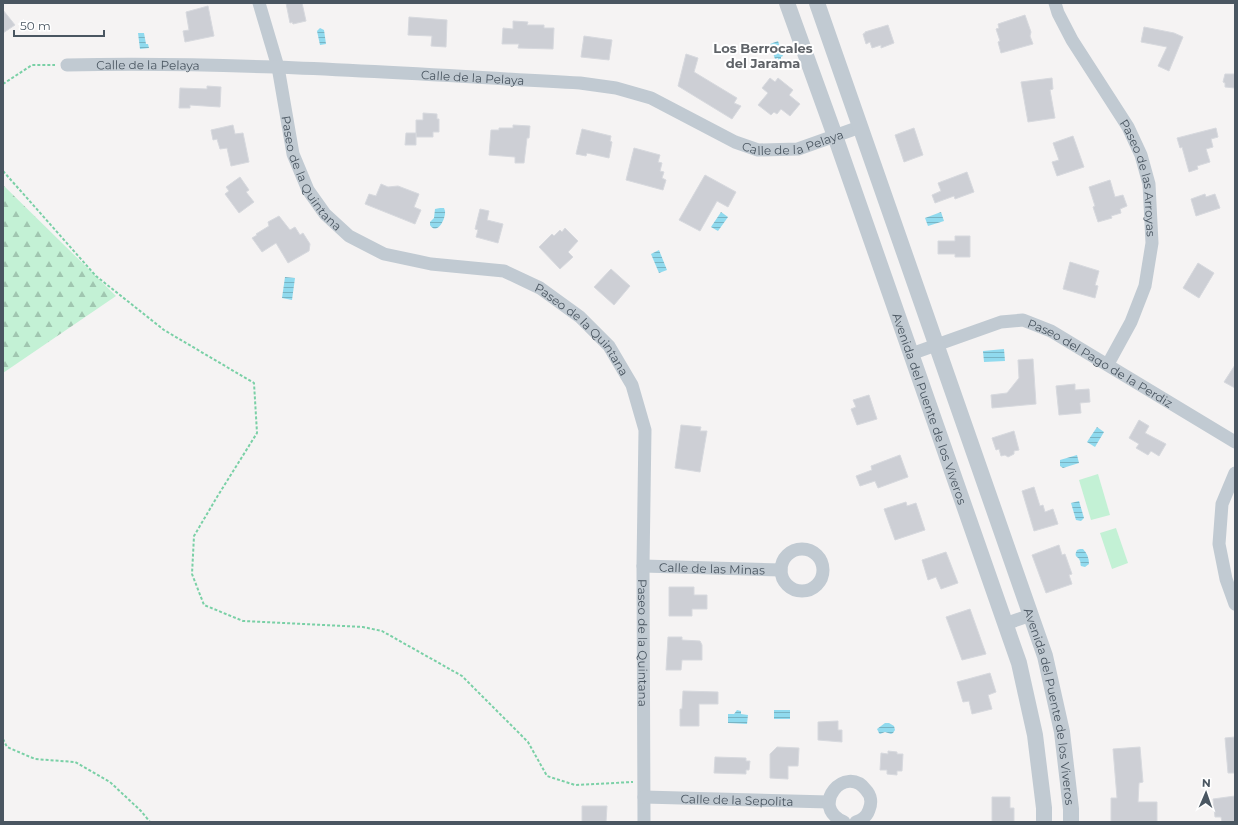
<svg xmlns="http://www.w3.org/2000/svg" width="1238" height="825" font-family="Montserrat,sans-serif">
<style>
.green{fill:#c3f1d5}
.forest{fill:url(#forest-firs)}
.water{fill:url(#water-rules)}
.building{fill:#cdcfd5;stroke:#d7d9de}
.lines{fill:none;stroke-linecap:round;stroke-linejoin:round}
.path{stroke:#7ad0a6;stroke-width:2;stroke-dasharray:3 2;stroke-linecap:butt}
.minor{stroke:#c1cad2;stroke-width:13}
.tertiary{stroke:#c1cad2;stroke-width:16}
.labels{text-anchor:middle;dominant-baseline:central;stroke-width:4;stroke-linejoin:round;paint-order:stroke}
.street-label{font-size:12px;fill:#4a5661;stroke:#fff}
.neighbourhood-label{font-size:13px;font-weight:bold;fill:#5f6368;stroke:#fff}
</style>
<defs>
<pattern id="forest-firs" width="22" height="20" patternUnits="userSpaceOnUse"><rect width="22" height="20" fill="#c3f1d5"/><path d="M5 1l3.5 6h-7zM16 11l3.5 6h-7z" fill="#a0c6b0"/></pattern>
<pattern id="water-rules" width="6" height="5" patternUnits="userSpaceOnUse"><rect width="6" height="5" fill="#90daee"/><path d="M0 2.5h6" fill="none" stroke="#78b4c4"/></pattern>
</defs>
<rect width="100%" height="100%" fill="#f5f3f3"/>
<g class="green">
<path d="M1098,474L1110,515L1091,520L1079,480Z"/>
<path d="M1116,528L1128,563L1112,569L1100,533Z"/>
</g>
<path class="forest" d="M3,185L116,296L3,373Z"/>
<g class="water">
<path d="M320,28L324,30L326,44L320,45L317,31Z"/>
<path d="M138,33H144L146,44H148L149,48L140,49Z"/>
<path d="M778,41L783,56L781,57V60H778V58L775,59L770,44Z"/>
<path d="M440,208H444L445,211C446,219 437,236 430,225V222L434,218L435,209Z"/>
<path d="M721,212L728,217L718,231L711,227Z"/>
<path d="M941,212L944,221L928,226L925,218Z"/>
<path d="M659,250L667,270L659,273L651,254Z"/>
<path d="M285,277L295,278L292,300L282,298Z"/>
<path d="M1004,349L1005,361L984,362L983,351Z"/>
<path d="M1097,427L1104,432L1095,447L1087,442Z"/>
<path d="M1077,455L1079,463L1063,468L1060,466V460Z"/>
<path d="M1079,501L1084,518L1081,521L1076,520L1071,503Z"/>
<path d="M1080,549H1083C1087,553 1089,558 1089,564L1085,567L1081,566C1080,565 1081,563 1080,561C1079,556 1073,558 1077,550Z"/>
<path d="M737,710L741,711V714L748,715L747,724L728,723V714H734Z"/>
<rect x="774" y="710" width="16" height="9"/>
<path d="M885,723H889L894,726L895,730L893,733L891,734L885,732L880,734L879,733L877,729Z"/>
</g>
<g class="building">
<path d="M286,3H302L306,21L293,24L292,22L290,23Z"/>
<path d="M208,6L214,36L185,42L183,31L189,30L186,12Z"/>
<path d="M3,10L15,25L3,33Z"/>
<path d="M1025,15L1031,32L1030,36L1033,44L1001,53L998,42L1000,41L996,29L999,28L998,24Z"/>
<path d="M409,17L447,20L446,47L431,46L432,36L408,35Z"/>
<path d="M513,21L528,22L527,25H544V28H554L553,49L518,48L519,44H502L503,28L513,29Z"/>
<path d="M888,25L894,43L881,48V45L872,48L870,42L866,44L863,34L865,33V32Z"/>
<path d="M1144,27L1174,33L1183,37L1169,71L1158,66L1167,47L1141,42Z"/>
<path d="M584,36L612,40L609,60L581,57Z"/>
<path d="M686,54L698,58L694,72L737,98L734,103L741,106L732,119L678,86Z"/>
<path d="M1225,74H1235V88L1225,87V83L1223,82Z"/>
<path d="M770,78L775,82L778,78L793,90L789,95L800,104L790,116L781,109L777,114L774,112L771,115L758,105L768,93L762,88Z"/>
<path d="M1052,78L1053,89L1050,90L1055,118L1028,122L1021,82Z"/>
<path d="M207,86L221,87L220,107L190,105V108H179L180,88L207,89Z"/>
<path d="M423,113L437,114V119H439V132H433V137H416V120H423Z"/>
<path d="M233,125L235,134L243,133L249,162L231,166L227,148L220,149L217,139L213,140L211,130Z"/>
<path d="M513,125L530,126L529,138H527L524,163H515V157L489,155L491,130H499V128H513Z"/>
<path d="M914,128L923,155L904,162L895,135Z"/>
<path d="M1216,128L1218,137L1211,139L1213,147L1206,149L1210,162L1197,166L1198,169L1189,172L1182,147L1180,148L1177,138Z"/>
<path d="M582,129L611,136L610,141L612,142L609,158L587,153L586,156L576,154Z"/>
<path d="M406,133H416V145H405Z"/>
<path d="M1073,136L1084,167L1057,176L1052,162L1059,160L1053,143Z"/>
<path d="M634,148L660,155L658,162L662,163L660,171L664,172L662,178L666,180L663,190L626,180Z"/>
<path d="M967,172L974,192L955,199L954,196L935,203L932,195L941,191L938,183Z"/>
<path d="M705,175L736,192L728,207L717,201L700,231L679,220Z"/>
<path d="M240,177L249,190L246,192L254,202L239,213L225,194L229,191L226,187Z"/>
<path d="M1110,180L1115,197L1123,195L1127,206L1120,209L1121,213L1111,216L1112,218L1098,222L1093,207L1095,206L1089,187Z"/>
<path d="M381,184L388,187L398,186L419,194L414,207L421,210L415,224L365,204L369,194L376,196Z"/>
<path d="M1205,194L1206,197L1215,194L1220,208L1196,216L1191,199Z"/>
<path d="M480,209L489,211L487,220L503,224L498,243L476,237L478,230L475,229Z"/>
<path d="M279,216L290,230L295,227L300,235L303,233L310,244L309,251L288,263L276,243L262,252L252,238L257,235L256,234L269,226L268,222Z"/>
<path d="M565,228L578,241L568,252L573,257L560,269L539,247L552,234L554,236L560,230L562,232Z"/>
<path d="M955,236H970V257H955V254H938V241H955Z"/>
<path d="M1070,262L1099,271L1095,285L1098,286L1095,298L1063,289Z"/>
<path d="M1198,263L1214,273L1199,298L1183,288Z"/>
<path d="M611,269L630,286L614,305L594,287Z"/>
<path d="M1033,359L1036,404L992,408L991,395L1007,393L1019,378L1018,360Z"/>
<path d="M1235,365V388L1224,382Z"/>
<path d="M1075,384V390L1089,389L1090,402L1080,403L1081,413L1059,415L1056,386Z"/>
<path d="M869,395L877,419L857,425L851,409L856,407L853,400Z"/>
<path d="M1139,420L1149,426L1145,433L1166,444L1159,456L1151,451L1148,455L1136,448L1139,444L1129,438Z"/>
<path d="M681,425L701,427L700,431H707L700,472L675,468Z"/>
<path d="M1014,431L1019,450L1014,451V454L1008,457L1005,455L1001,456L999,449L996,450L992,438Z"/>
<path d="M900,455L908,477L878,488L875,481L860,486L856,476L872,470L871,466Z"/>
<path d="M1034,487L1040,506L1043,505L1045,512L1053,509L1058,524L1034,531L1022,491Z"/>
<path d="M906,502L907,506L916,503L925,530L895,540L884,509Z"/>
<path d="M1059,545L1062,555L1065,554L1072,574L1069,575L1072,584L1046,593L1032,555Z"/>
<path d="M946,552L958,583L941,589L936,577L928,580L922,560Z"/>
<path d="M669,587H694V595H707V609H692V616H669Z"/>
<path d="M970,609L986,654L962,660L946,617Z"/>
<path d="M668,637H682V640L700,641L702,645V660H682L681,670H666Z"/>
<path d="M990,673L996,692L988,695L992,709L972,714L969,701L963,702L957,682Z"/>
<path d="M683,691L718,692V704H699V726H680V709H682Z"/>
<path d="M838,721V730H842V742L818,740V722Z"/>
<path d="M1235,737V773H1228L1225,738Z"/>
<path d="M777,747L799,748L798,766H788V779L770,778V754Z"/>
<path d="M1140,747L1143,782L1139,783L1138,802H1157V822H1111V798H1117L1113,749Z"/>
<path d="M888,751L897,752V754H903L902,771H897V775L887,774V770H880L881,753L888,754Z"/>
<path d="M715,757L746,758V761H750L749,770H746V774L714,773Z"/>
<path d="M1235,796V822H1222L1221,817H1215L1213,799Z"/>
<path d="M992,797H1010V808H1014V822H992Z"/>
<path d="M582,806H607L606,822H582Z"/>
</g>
<g class="lines">
<g class="path">
<path d="M3,84L32,65H55"/>
<path d="M3,171L96,276L164,330L254,383L257,433L217,497L194,536L192,574L204,605L243,621L363,627L382,631L462,676L528,742L547,776L575,785L633,782"/>
<path d="M3,739L7,747L35,759L75,762L110,782L141,811L150,822"/>
</g>
<g class="minor">
<path id="s1" d="M259,3L278,67L293,154L308,190L325,214L349,236L384,254L431,264L504,271L540,288L580,317L609,346L632,385L645,430L643,566L644,822"/>
<path id="s2" d="M1055,3L1058,13L1072,40L1128,127L1141,155L1149,184L1152,243L1145,286L1131,322L1108,364"/>
<path id="s3" d="M67,65C238,61 409,74 580,83L616,88L651,98L735,142L758,150L798,149L860,127"/>
<path id="s4" d="M911,354L1001,322L1023,320L1051,331L1235,442"/>
<path d="M1235,473L1222,504L1219,544L1226,579L1235,604"/>
<circle cx="802" cy="570" r="21"/>
<path id="s5" d="M643,566L781,570"/>
<path d="M1005,624L1031,615"/>
<path id="s6" d="M644,797L829,802"/>
<path d="M844,822C808,806 846,763 866,790C871,795 872,803 869,810C867,816 862,820 856,822"/>
</g>
<g class="tertiary">
<path id="s7" d="M787,3L835,136L1019,663L1035,735L1044,808V822"/>
<path id="s8" d="M817,3L1045,656L1062,732L1071,809V822"/>
</g>
</g>
<g class="labels">
<g class="street-label">
<text stroke="none"><textPath href="#s3" startOffset="81">Calle de la Pelaya</textPath></text>
<text stroke="none"><textPath href="#s3" startOffset="406">Calle de la Pelaya</textPath></text>
<text stroke="none"><textPath href="#s3" startOffset="741">Calle de la Pelaya</textPath></text>
<text stroke="none"><textPath href="#s1" startOffset="180">Paseo de la Quintana</textPath></text>
<text stroke="none"><textPath href="#s2" startOffset="197">Paseo de las Arroyas</textPath></text>
<text stroke="none"><textPath href="#s1" startOffset="516">Paseo de la Quintana</textPath></text>
<text stroke="none"><textPath href="#s4" startOffset="206">Paseo del Pago de la Perdiz</textPath></text>
<text stroke="none"><textPath href="#s7" startOffset="430">Avenida del Puente de los Viveros</textPath></text>
<text stroke="none"><textPath href="#s5" startOffset="69">Calle de las Minas</textPath></text>
<text stroke="none"><textPath href="#s1" startOffset="852">Paseo de la Quintana</textPath></text>
<text stroke="none"><textPath href="#s8" startOffset="742">Avenida del Puente de los Viveros</textPath></text>
<text stroke="none"><textPath href="#s6" startOffset="93">Calle de la Sepolita</textPath></text>
</g>
<g class="neighbourhood-label">
<text x="763" y="48">Los Berrocales<tspan x="763" dy="15">del Jarama</tspan></text>
</g>
</g>
<rect width="1238" height="825" fill="none" stroke="#4a5661" stroke-width="8"/>
<g transform="translate(1206 793) rotate(2)" stroke="#ffffff" stroke-width="3" paint-order="stroke">
<path d="M0-3L7 15L0 10L-7 15Z" fill="#4a5661"/>
<text y="-6" font-size="11" font-weight="bold" text-anchor="middle" fill="#4a5661">N</text>
</g>
<path d="M14 30v6h90v-6" fill="none" stroke="#4a5661" stroke-width="2"/>
<text x="20" y="30" font-size="12" fill="#4a5661" stroke="#ffffff" stroke-width="3" paint-order="stroke">50 m</text>
</svg>
